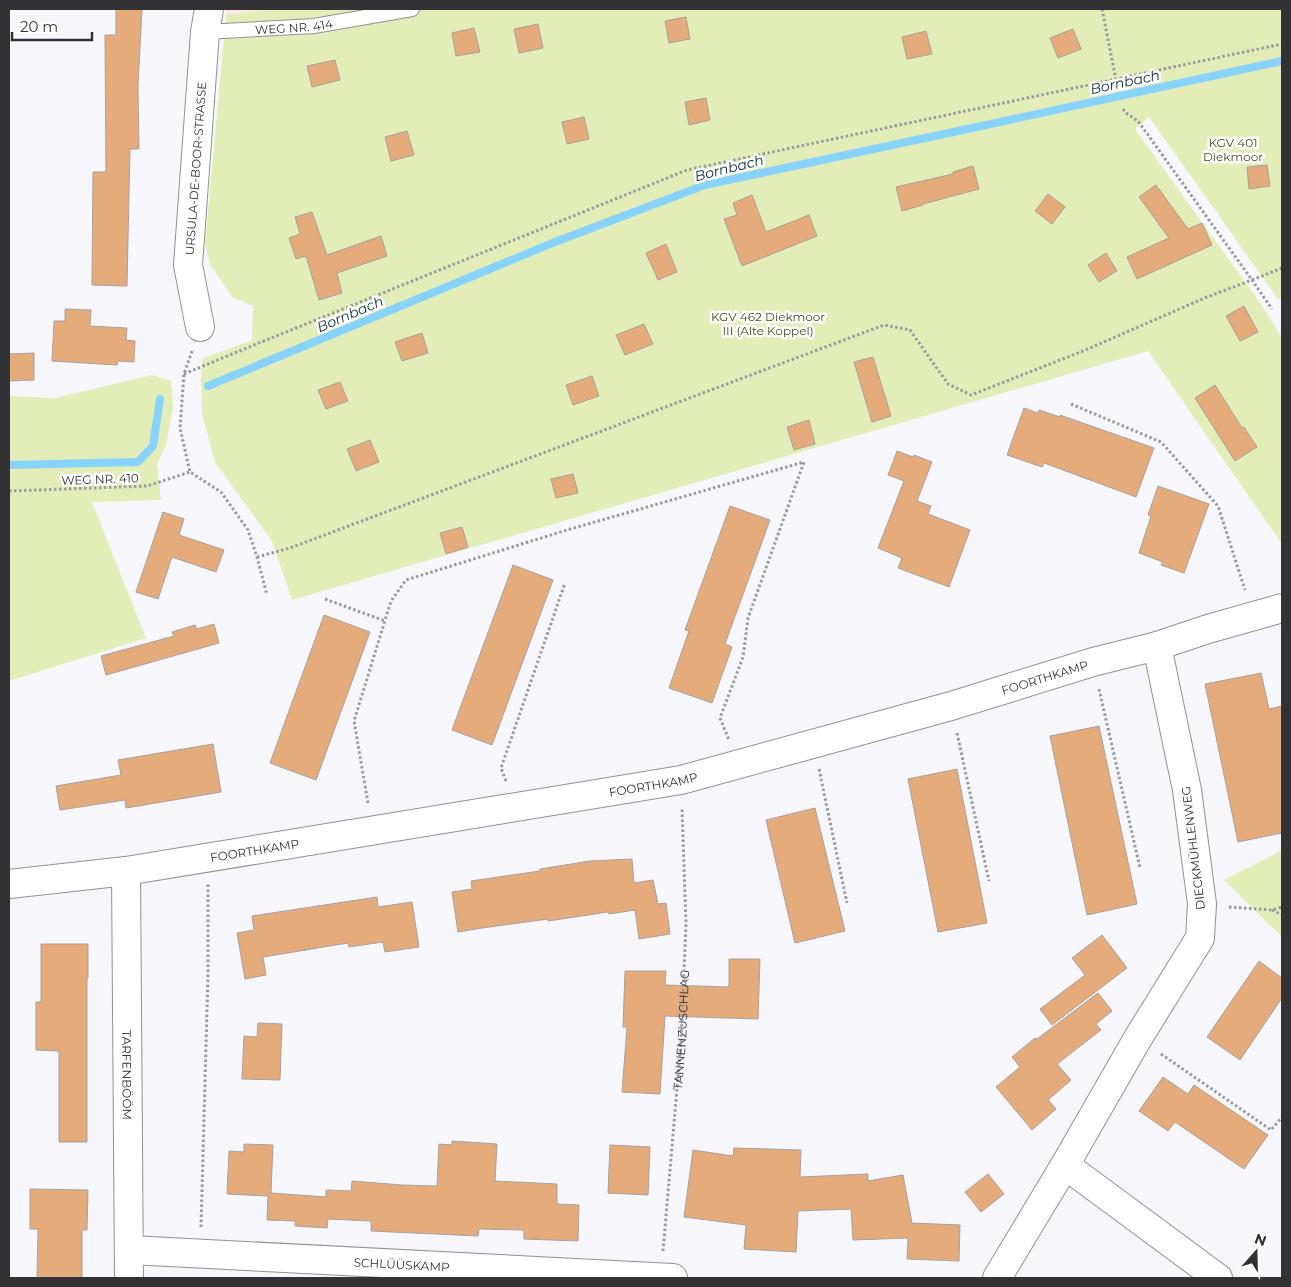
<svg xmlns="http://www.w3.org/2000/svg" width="1291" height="1287" font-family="Montserrat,sans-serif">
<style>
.commercial{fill:#fde8e4}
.green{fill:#e3edb8}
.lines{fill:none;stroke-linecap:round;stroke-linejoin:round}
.stream{stroke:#87d3fb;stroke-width:8}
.building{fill:#e5ab7b;stroke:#a5a19f}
.service-casing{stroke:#909194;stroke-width:16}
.minor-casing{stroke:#909194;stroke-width:30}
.tertiary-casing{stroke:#909194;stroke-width:30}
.path{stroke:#9a9a9d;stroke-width:3;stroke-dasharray:2.5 2.5;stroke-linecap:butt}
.service{stroke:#fff;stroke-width:14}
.minor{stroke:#fff;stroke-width:28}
.tertiary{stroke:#fff;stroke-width:28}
.labels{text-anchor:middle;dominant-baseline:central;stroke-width:5;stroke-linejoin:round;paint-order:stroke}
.street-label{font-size:12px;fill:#323234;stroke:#fff}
.park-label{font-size:12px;fill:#454c18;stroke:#fff}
.water-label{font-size:14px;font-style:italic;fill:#092d3d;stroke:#fff}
</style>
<rect width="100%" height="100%" fill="#f7f7fb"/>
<path class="commercial" d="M227,9H275L226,15Z"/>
<g class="green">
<path d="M275,9H1282V298L1278,299L1149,117L1135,129L1263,307L1282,338V544L1148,351L292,600L272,541L215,462L202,414L201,377L202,359L252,340L253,306L233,298L210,264L205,243L226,15Z"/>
<path d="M152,375L171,381L173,408L166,445L157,464L161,500L92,502L146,638L9,681V396L55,398Z"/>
<path d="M1282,850V937L1224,880Z"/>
</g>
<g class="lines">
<g class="stream">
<path d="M208,386L555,242L705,185L958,131L1282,61"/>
<path d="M9,465L138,462L153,446L160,399"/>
</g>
</g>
<g class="building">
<path d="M116,9H142L138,86L139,149H130L127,286L92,285L93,172H106L105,35H116Z"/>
<path d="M686,17L690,39L669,43L665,21Z"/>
<path d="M538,24L543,48L519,53L514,29Z"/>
<path d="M474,28L480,52L456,56L452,33Z"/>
<path d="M1073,29L1081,49L1058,58L1050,38Z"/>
<path d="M926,31L932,54L907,59L902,37Z"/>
<path d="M335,60L340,80L312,87L307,66Z"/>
<path d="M706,98L710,120L689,125L685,102Z"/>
<path d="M584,117L589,139L567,144L562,122Z"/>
<path d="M407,131L414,155L391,161L385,137Z"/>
<path d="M1267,165L1270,186L1249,189L1247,167Z"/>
<path d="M973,166L979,189L923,204V205L902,211L896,187L953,174V172Z"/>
<path d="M1156,185L1188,229L1202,223L1212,245L1137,279L1127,257L1169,238L1139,197Z"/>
<path d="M1048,194L1065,207L1052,224L1035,211Z"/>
<path d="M752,195L766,232L809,215L817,236L742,266L724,219L737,215L733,203Z"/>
<path d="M312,212L327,255L381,236L387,256L337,273L342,293L319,300L306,256L296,259L289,238L300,234L295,217Z"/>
<path d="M666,244L677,272L658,280L646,253Z"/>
<path d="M1106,253L1117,271L1099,282L1088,265Z"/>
<path d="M1244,306L1258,332L1240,341L1226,316Z"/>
<path d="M65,309L91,310L90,326L127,328L126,340L135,341L134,362L118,361L117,365L52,361L54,321H65Z"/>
<path d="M644,324L653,344L625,355L616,335Z"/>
<path d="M422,333L428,353L402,361L395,342Z"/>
<path d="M34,353V380L9,381V354Z"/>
<path d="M873,357L891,416L872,422L854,362Z"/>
<path d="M592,376L599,396L573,405L566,385Z"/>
<path d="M340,382L348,401L326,409L318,390Z"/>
<path d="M1215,385L1242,428L1244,427L1257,447L1235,461L1195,398Z"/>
<path d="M1024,408L1038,413L1039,410L1060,417V415L1154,448L1136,497L1044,463L1042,467L1007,455Z"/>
<path d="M809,420L815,444L794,450L787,427Z"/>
<path d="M370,440L379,462L356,471L347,449Z"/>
<path d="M897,451L913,457L914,455L932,462L917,501L931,506L928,514L970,530L949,587L898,568L902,558L878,548L904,481L888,475Z"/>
<path d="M573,474L578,493L556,498L551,479Z"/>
<path d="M1158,486L1209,504L1184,573L1161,565L1163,562L1139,553L1151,516L1148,515Z"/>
<path d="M730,506L770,520L725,644L732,647L712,703L669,688L689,631L685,630Z"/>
<path d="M163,512L184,519L179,535L224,550L216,572L172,557L158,599L136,592Z"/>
<path d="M462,527L468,547L446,554L440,533Z"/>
<path d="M513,565L553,580L492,745L452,730Z"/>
<path d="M324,615L370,632L316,780L270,763Z"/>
<path d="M214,624L219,643L106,675L101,656L174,636L172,632L195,625L197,629Z"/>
<path d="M1261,673L1269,709L1282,706V833L1238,842L1205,684Z"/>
<path d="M1099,726L1137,904L1087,915L1050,736Z"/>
<path d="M213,744L221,792L126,808L125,800L60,810L56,786L121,775L118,760Z"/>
<path d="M957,769L987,923L938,932L908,779Z"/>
<path d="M815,808L845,931L795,943L766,820Z"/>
<path d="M632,859L634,883L653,880L658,904L666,903L670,934L639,939L635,910L609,914L608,912L548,921V919L482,928L458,932L452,892L472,889L471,881L540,871V869L590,861Z"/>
<path d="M377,897L378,907L412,902L419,947L385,952L383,942L349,947L348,943L263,957L266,975L245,979L237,933L254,930L252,916Z"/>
<path d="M1102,935L1127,968L1052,1025L1040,1009L1085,975L1072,958Z"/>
<path d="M41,944H88V978H87V1142H59V1051L36,1050V1002H41Z"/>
<path d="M729,959H760L758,1019L665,1016L660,1094L622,1092L627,1027H623L625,971H666L665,985L729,987Z"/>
<path d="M1259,961L1282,978V998L1240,1060L1207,1037Z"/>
<path d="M1098,993L1112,1011L1096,1024L1101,1030L1057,1064L1071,1080L1048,1100L1056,1109L1032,1130L996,1087L1020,1067L1012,1057L1035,1038L1037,1039Z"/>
<path d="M258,1023L282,1024L280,1080L242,1079L244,1036L257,1037Z"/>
<path d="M1163,1077L1188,1094L1194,1085L1268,1135L1244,1169L1175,1122L1168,1131L1139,1111Z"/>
<path d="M452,1141L497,1144L495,1181L557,1184V1204L579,1205L578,1241L524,1239V1230L479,1229L478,1236L371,1231V1221L328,1219L327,1228L295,1226V1221L267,1220L268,1196L227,1194L229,1151L244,1152V1144L273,1145L271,1193L326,1197V1190L351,1191L352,1181L402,1185L437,1186L439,1144L452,1145Z"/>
<path d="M610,1145L650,1147L648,1195L608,1193Z"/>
<path d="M734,1148L801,1150L800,1177L868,1174V1181L903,1175L912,1223L960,1225L959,1261L907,1259L908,1238L853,1240L851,1209L798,1211L796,1252L744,1249L746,1225L684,1217L693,1150L733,1156Z"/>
<path d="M988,1174L1004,1194L981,1212L965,1192Z"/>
<path d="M30,1189L88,1190L87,1230H82V1278H37L38,1229H30Z"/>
</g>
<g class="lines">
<defs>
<g id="service">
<path id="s2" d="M205,32L314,26L412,9"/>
</g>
<g id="minor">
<path id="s3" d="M200,327L188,265L205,32L209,9"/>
<path id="s4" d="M126,871L129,1278"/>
<path d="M1065,1165L1218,1278"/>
<path id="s5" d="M130,1250L673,1278"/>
<path d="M997,1278L1065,1165L1138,1038L1200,938L1202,904L1187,790L1157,646"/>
</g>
<g id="tertiary">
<path id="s6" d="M9,884L126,871L681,780L951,706L1093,662L1157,646L1208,629L1282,608"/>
</g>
</defs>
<use href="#service" class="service-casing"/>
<use href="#minor" class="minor-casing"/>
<use href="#tertiary" class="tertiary-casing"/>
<g class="path">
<path d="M1102,9L1117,85"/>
<path d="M1123,109L1126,113L1138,121L1252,280L1282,268"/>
<path d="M192,351L184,374L180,428L190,472L221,492L248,530L257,557L267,595"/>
<path d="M184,374L254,345L687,170L1282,44"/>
<path d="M1071,404L1161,442L1218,506L1245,590"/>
<path d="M9,491L147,486L190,472"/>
<path d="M257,557L290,548L884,325L910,330L948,384L971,395L1083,351L1207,297L1252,280L1272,309"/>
<path d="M325,599L385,621"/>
<path d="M1099,689L1140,868"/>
<path d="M957,733L989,881"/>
<path d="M819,769L847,903"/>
<path d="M506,781L501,768L565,583"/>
<path d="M368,803L354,721L391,601L406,580L567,530L804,462L748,618L743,657L720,718L729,740"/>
<path d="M1229,907L1272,910L1282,907"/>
<path d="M1272,910L1282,915"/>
<path d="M1161,1054L1271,1130L1282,1117"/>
<path d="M201,1227L208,974V884"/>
<path id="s1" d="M663,1251L681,1042L686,924L682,808"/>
</g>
<use href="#service" class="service"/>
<use href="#minor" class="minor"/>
<use href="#tertiary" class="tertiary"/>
</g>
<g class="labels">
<g class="street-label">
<text stroke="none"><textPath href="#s2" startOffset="89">WEG NR. 414</textPath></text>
<text stroke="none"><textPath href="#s3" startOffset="160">URSULA-DE-BOOR-STRASSE</textPath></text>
<text transform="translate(100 479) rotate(-2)">WEG NR. 410</text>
<text stroke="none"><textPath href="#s6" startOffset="1058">FOORTHKAMP</textPath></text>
<text stroke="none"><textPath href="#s6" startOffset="652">FOORTHKAMP</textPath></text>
<text transform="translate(1193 848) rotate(-97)">DIECKMÜHLENWEG</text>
<text stroke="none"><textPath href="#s6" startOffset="248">FOORTHKAMP</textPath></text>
<text stroke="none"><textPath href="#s1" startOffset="222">TANNENZUSCHLAG</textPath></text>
<text stroke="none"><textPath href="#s4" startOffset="204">TARFENBÖÖM</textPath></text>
<text stroke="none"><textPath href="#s5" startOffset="272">SCHLÜÜSKAMP</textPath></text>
</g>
<g class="park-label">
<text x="1233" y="142">KGV 401<tspan x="1233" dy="14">Diekmoor</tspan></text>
<text x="768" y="316">KGV 462 Diekmoor<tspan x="768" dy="14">III (Alte Koppel)</tspan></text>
</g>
<g class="water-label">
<text transform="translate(1125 82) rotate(-12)">Bornbach</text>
<text transform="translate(729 168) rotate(-14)">Bornbach</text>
<text transform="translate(350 314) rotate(-23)">Bornbach</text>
</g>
</g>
<rect width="1291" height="1287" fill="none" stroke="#323234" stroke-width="20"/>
<g transform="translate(1256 1252) rotate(20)" stroke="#ffffff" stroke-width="4" paint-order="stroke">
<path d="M0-4L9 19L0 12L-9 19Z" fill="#323234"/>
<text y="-8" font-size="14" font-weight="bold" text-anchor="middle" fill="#323234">N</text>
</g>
<path d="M12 32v8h80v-8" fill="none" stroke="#323234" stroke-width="2.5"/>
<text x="20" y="32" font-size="15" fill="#323234" stroke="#ffffff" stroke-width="4" paint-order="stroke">20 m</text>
</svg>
